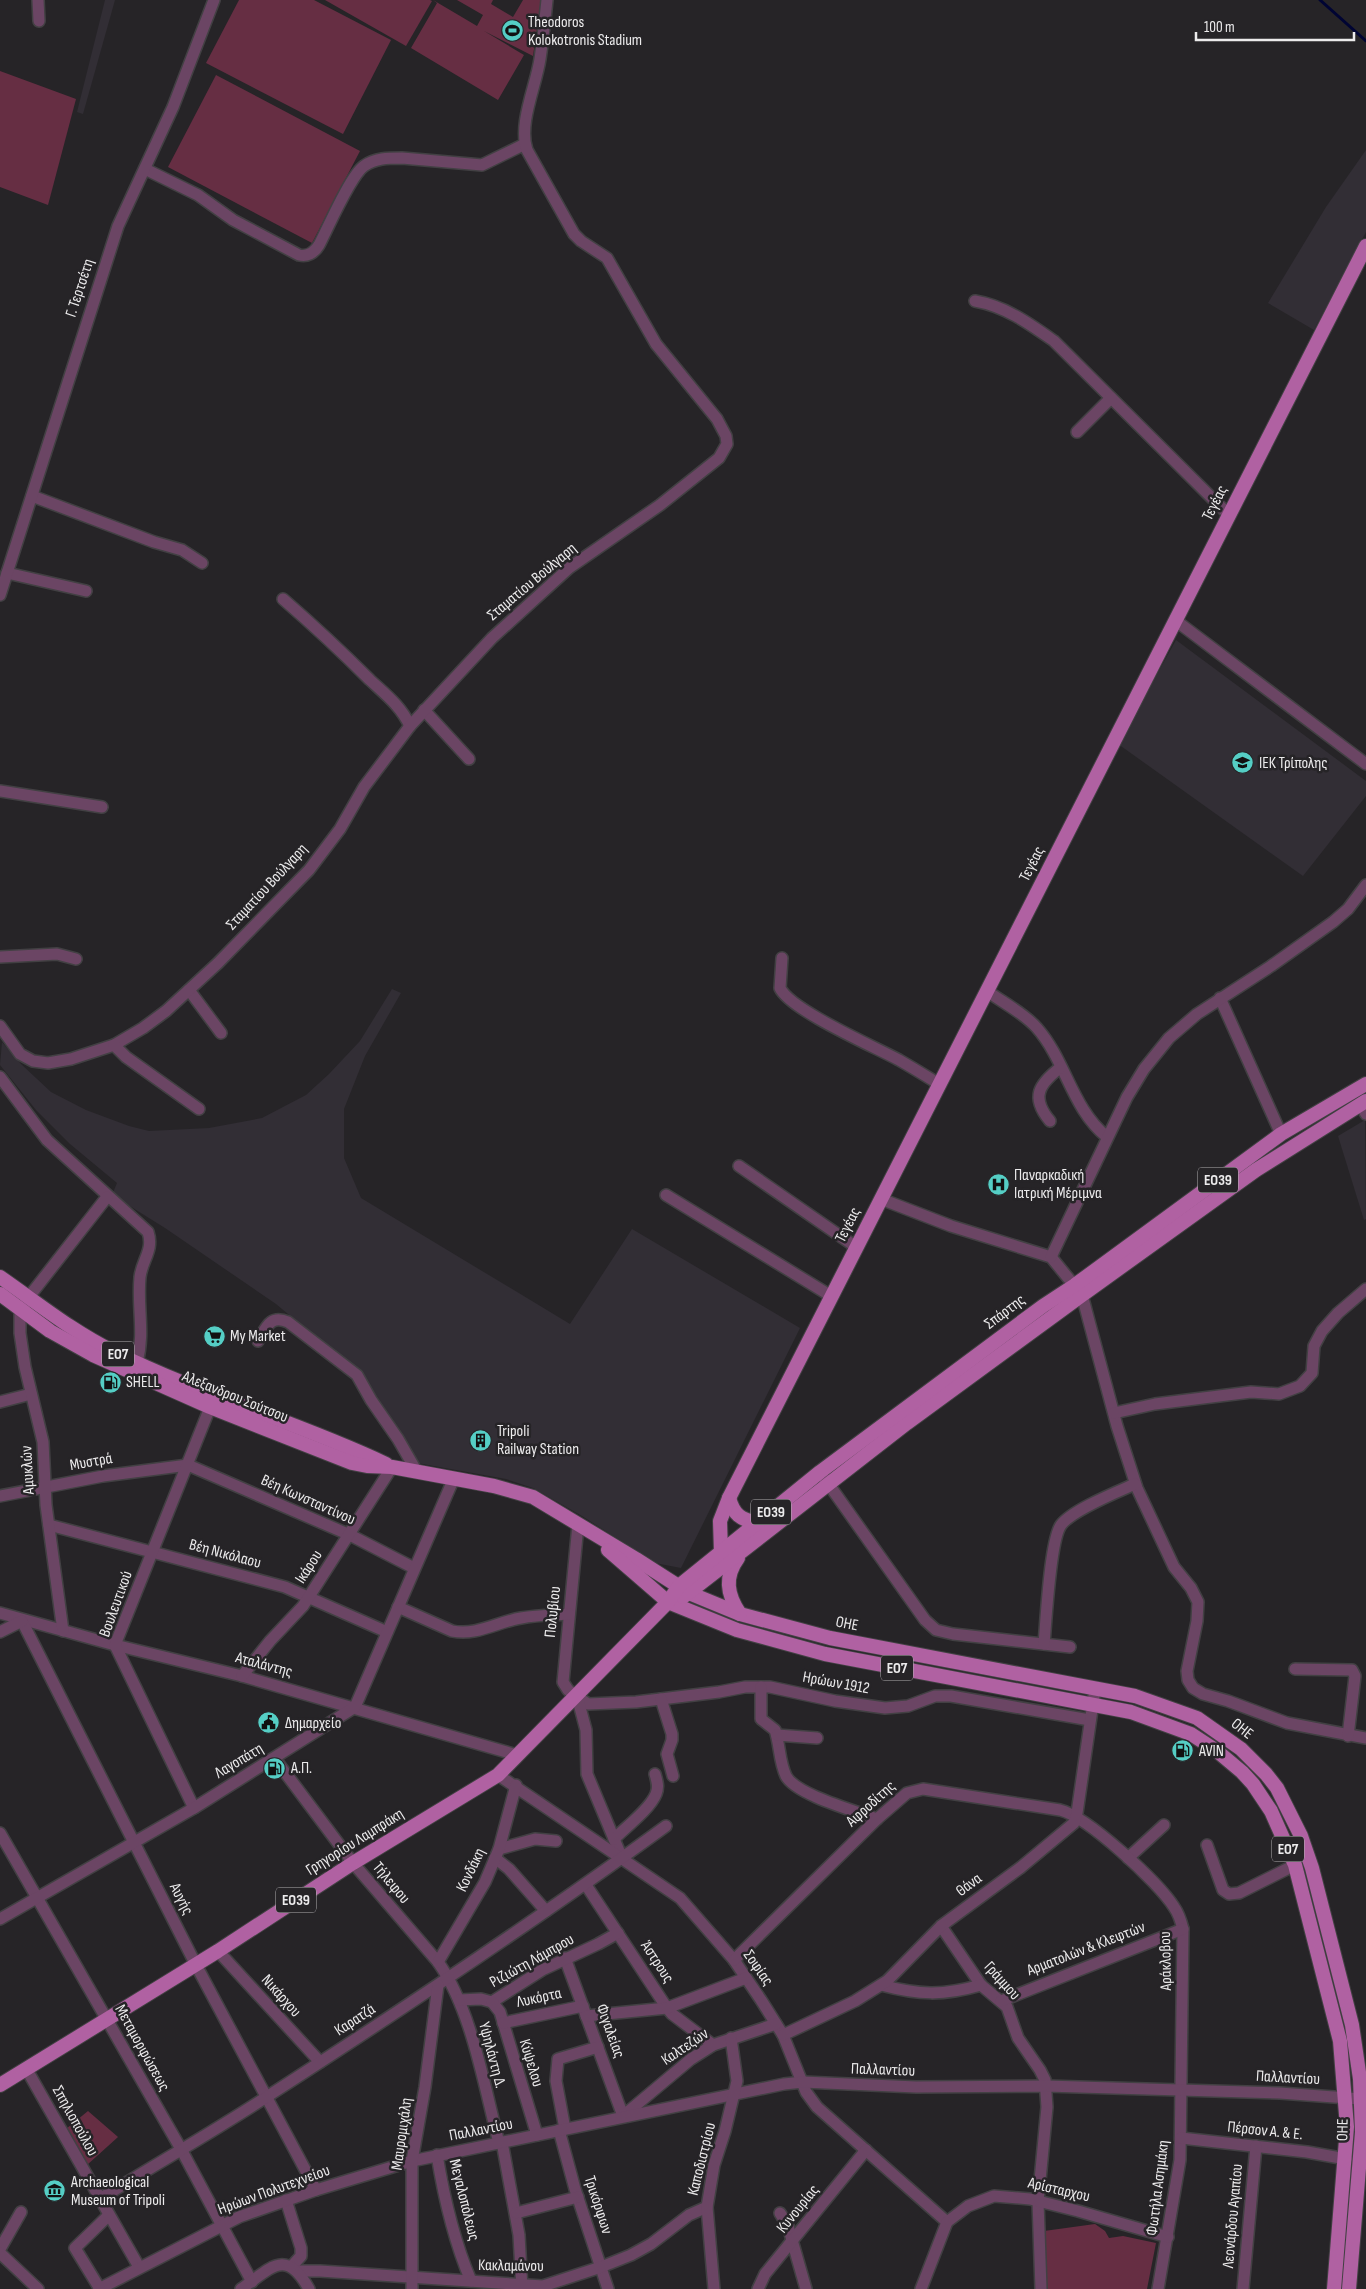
<svg xmlns="http://www.w3.org/2000/svg" width="1366" height="2289" font-family="'Sofia Sans Condensed',sans-serif">
<style>
.built{fill:#322e35}
.green{fill:#662e43}
.lines{fill:none;stroke-linecap:round;stroke-linejoin:round}
.stream{stroke:#000433;stroke-width:3}
.minor-casing{stroke:#424043;stroke-width:14}
.major-casing{stroke:#424043;stroke-width:16}
.minor{stroke:#6b4564;stroke-width:11}
.major{stroke:#b061a2;stroke-width:14}
.labels{text-anchor:middle;dominant-baseline:central;stroke-width:5;stroke-linejoin:round;paint-order:stroke}
.shield{fill:#262427;stroke:#b1afb1;stroke-width:1}
.shield-label{font-size:15px;font-weight:bold;fill:#ecebec}
.poi-label{font-size:16px;fill:#ecebec;stroke:#262427;text-anchor:start}
.street-label{font-size:16px;fill:#ecebec;stroke:#262427}
</style>
<rect width="100%" height="100%" fill="#262427"/>
<g class="built">
<path d="M105,0H115L83,114L77,112Z"/>
<path d="M1366,150V232L1314,330L1268,303L1326,207Z"/>
<path d="M1176,640L1366,781V796L1303,876L1118,744Z"/>
<path d="M392,989L401,993L365,1056L344,1109V1158L361,1198L570,1324L632,1229L800,1328L681,1568L655,1563L582,1516L533,1488L506,1479L417,1463L361,1375L276,1304L165,1228L112,1195L117,1183L70,1144L36,1110L0,1065L2,1042L21,1064L51,1092L86,1110L129,1126L149,1131L209,1128L262,1118L306,1095L329,1074L360,1041Z"/>
<path d="M1365,1120L1366,1219L1364,1220L1338,1136Z"/>
</g>
<g class="green">
<path d="M239,0H314L391,40L343,134L206,63Z"/>
<path d="M325,0H430L432,1L406,46Z"/>
<path d="M433,0L477,26L483,15L457,0H493L491,4L513,17L523,0H541L533,56L484,31L524,55L498,100L411,48L437,3Z"/>
<path d="M0,71L76,99L48,205L0,187Z"/>
<path d="M216,75L360,151L312,243L168,167Z"/>
<path d="M88,2111L118,2137L87,2165L66,2129Z"/>
<path d="M1095,2224L1105,2231L1109,2238L1123,2236L1156,2243L1147,2289H1046L1044,2231Z"/>
</g>
<g class="lines">
<path class="stream" d="M1320,0L1366,41"/>
<defs>
<g id="minor">
<path d="M38,0L39,21"/>
<path d="M145,169L198,195L233,220L299,255C308,257 314,253 319,245C328,228 350,176 364,166C375,158 388,158 402,158L482,165L525,144"/>
<path d="M975,301C1005,306 1030,324 1054,341L1229,515"/>
<path d="M1077,432L1111,398"/>
<path d="M32,496L154,542L182,550L202,563"/>
<path d="M7,573L86,591"/>
<path d="M0,595L118,226L173,107L214,0"/>
<path d="M283,599C313,625 342,652 370,680C385,694 401,706 410,726"/>
<path d="M1175,620L1366,764"/>
<path d="M424,710L469,759"/>
<path d="M0,791L102,807"/>
<path d="M0,957L57,954L76,959"/>
<path d="M782,958L780,988C790,1010 875,1047 899,1060C913,1068 926,1076 939,1084"/>
<path d="M189,990L221,1033"/>
<path d="M987,991C1002,1002 1024,1013 1037,1028C1066,1061 1072,1109 1107,1137"/>
<path d="M1220,998L1281,1134"/>
<path d="M0,1026L20,1054L33,1061L48,1063L71,1059L114,1045L143,1028L166,1011L218,963L309,870L340,829L364,787L410,726L492,638L569,568L660,505L719,458L727,444L726,436L717,419L656,344L607,258L581,241L574,234L527,150C518,124 536,86 540,59C543,39 545,19 547,0"/>
<path d="M114,1045L126,1057L199,1109"/>
<path d="M0,1077L47,1140L148,1232C154,1250 142,1260 140,1277C137,1307 145,1332 137,1363"/>
<path d="M1361,1105L1366,1114"/>
<path d="M1050,1121C1030,1097 1039,1084 1061,1067"/>
<path d="M739,1166L856,1247"/>
<path d="M666,1195L831,1296"/>
<path d="M881,1199L951,1226L1051,1257L1082,1295L1117,1426L1137,1488L1174,1567L1191,1588L1198,1602L1197,1621L1187,1671L1188,1680L1193,1688L1203,1694L1228,1701L1287,1723L1366,1738"/>
<path d="M1051,1257L1127,1097L1144,1069L1169,1038L1197,1014L1271,966L1333,922L1348,909L1366,885"/>
<path d="M258,1341C266,1328 270,1314 288,1322L357,1375L371,1400L398,1439L417,1472"/>
<path d="M0,1402L31,1394"/>
<path d="M1114,1413L1155,1404L1251,1392L1279,1394L1300,1386L1312,1373L1314,1346L1322,1331L1338,1313L1366,1289"/>
<path d="M825,1479L925,1620L936,1630L953,1634L1070,1647"/>
<path d="M0,1496L103,1476L188,1465L350,1535L414,1568"/>
<path d="M49,1525L285,1587L387,1632"/>
<path d="M578,1525L563,1682L568,1690L588,1704L636,1702L719,1692L745,1687H770L835,1701L885,1708L908,1706L935,1696H951L1090,1720"/>
<path d="M398,1607L452,1631C477,1636 497,1622 521,1618C537,1615 553,1615 569,1614"/>
<path d="M0,1613L115,1645L242,1676L517,1755"/>
<path d="M22,1621L196,1965L316,2190"/>
<path d="M63,1631L46,1505L43,1442L25,1367L20,1333V1313L28,1298L107,1197"/>
<path d="M0,1632L22,1621"/>
<path d="M1044,1644C1046,1622 1050,1540 1061,1525C1072,1510 1117,1492 1135,1484"/>
<path d="M1295,1669L1352,1670L1355,1676L1348,1736"/>
<path d="M242,1676L270,1641L303,1606L392,1467"/>
<path d="M761,1687V1719L775,1730C780,1745 779,1761 786,1776C796,1795 856,1811 877,1819"/>
<path d="M577,1696L586,1730L587,1774L622,1858"/>
<path d="M661,1699L672,1734V1740L667,1754L673,1776"/>
<path d="M777,1735L817,1738"/>
<path d="M275,1759L353,1863L438,1962C472,2010 484,2086 499,2143"/>
<path d="M498,1775L680,1898L734,1960L761,2000L783,2035L806,2092L817,2107L947,2222"/>
<path d="M194,1808L115,1645L213,1400"/>
<path d="M0,1833L181,2149L252,2282"/>
<path d="M614,1839C626,1827 650,1809 656,1794C659,1787 657,1781 655,1774"/>
<path d="M1207,1845L1223,1890L1229,1894L1239,1893L1295,1865"/>
<path d="M499,1849L535,1839L556,1841"/>
<path d="M495,1858L509,1869L546,1911"/>
<path d="M1128,1858L1164,1825"/>
<path d="M586,1885L667,2008L672,2014L713,2045"/>
<path d="M0,1919L194,1808L355,1707L454,1478"/>
<path d="M941,1926L981,1985L1007,2007L1018,2038L1040,2070L1045,2080L1047,2107L1038,2201L1041,2289"/>
<path d="M218,1951L320,2062"/>
<path d="M565,1958L623,2116L691,2059L713,2045L776,2024"/>
<path d="M734,1960L877,1819L907,1793L923,1789L1060,1810C1088,1817 1158,1882 1174,1907C1179,1914 1181,1921 1183,1929L1180,2160L1158,2289"/>
<path d="M438,1962L485,1882L499,1849L516,1785"/>
<path d="M881,1985C919,1995 943,1996 981,1985"/>
<path d="M459,2000L481,1999L492,2002L542,1970L598,1944L618,1933"/>
<path d="M1001,2001L1183,1929"/>
<path d="M492,2002L500,2012L537,2135"/>
<path d="M586,2016L667,2008L746,1978"/>
<path d="M503,2023L583,2006"/>
<path d="M783,2035L855,2001L887,1981L941,1926L1020,1868L1074,1823L1077,1813L1095,1689"/>
<path d="M27,2070L139,2267"/>
<path d="M565,2129L556,2081L558,2059L598,2047"/>
<path d="M559,2130L575,2189L608,2289"/>
<path d="M1181,2138L1307,2152L1346,2159"/>
<path d="M502,2142L519,2235L522,2289"/>
<path d="M437,2155C444,2198 454,2241 471,2281"/>
<path d="M100,2199C156,2164 213,2132 268,2096C403,2009 537,1920 666,1826"/>
<path d="M286,2200L301,2248V2256L292,2266"/>
<path d="M516,2213L578,2197"/>
<path d="M780,2213L788,2226L806,2289"/>
<path d="M0,2249L21,2212"/>
<path d="M0,2253L38,2289"/>
<path d="M297,2271H320L543,2286L601,2267L631,2255L651,2244L689,2215L707,2207"/>
<path d="M99,2289L239,2217L316,2190L412,2161L784,2084L803,2082L916,2087L1046,2086L1280,2093L1361,2099"/>
<path d="M100,2289L75,2248L109,2215"/>
<path d="M241,2289C271,2268 286,2247 309,2289"/>
<path d="M412,2289V2161L425,2087L438,1985"/>
<path d="M714,2289L707,2207L714,2165L725,2131L737,2081L731,2038"/>
<path d="M758,2289L765,2274L866,2150"/>
<path d="M921,2289L947,2222L968,2206L994,2196L1030,2199L1078,2211L1168,2237"/>
<path d="M1243,2289L1256,2146"/>
</g>
<g id="major">
<path d="M0,1277C39,1304 70,1330 114,1352C202,1396 298,1422 386,1464"/>
<path d="M0,1294L50,1331L93,1355L210,1407L352,1463L367,1466L392,1467L494,1486L533,1497L636,1559L689,1593L740,1614L830,1638L1135,1696L1197,1718L1241,1749L1266,1774L1277,1788L1301,1836L1312,1868L1352,2025L1360,2079L1362,2132L1349,2289"/>
<path d="M729,1498C734,1515 740,1519 757,1523"/>
<path d="M608,1550L668,1602L737,1630L825,1654L1131,1712L1191,1734L1217,1751L1242,1772L1253,1784L1271,1811L1295,1865L1340,2041L1347,2127L1334,2289"/>
<path d="M721,1552L720,1521L729,1498L1366,246"/>
<path d="M738,1558C724,1577 727,1595 740,1614"/>
<path d="M683,1597L907,1423L1082,1295L1256,1170L1366,1101"/>
<path d="M0,2085L218,1951L353,1863L498,1775L668,1602L679,1586L820,1472L1043,1306L1075,1285L1281,1134L1366,1084"/>
</g>
</defs>
<use href="#minor" class="minor-casing"/>
<use href="#major" class="major-casing"/>
<use href="#minor" class="minor"/>
<use href="#major" class="major"/>
</g>
<defs>
<symbol id="stadium-disc" viewBox="-11 -11 22 22"><circle r="9.5" fill="#55cec5" stroke="#262427"/><path d="M0-5a6.5 5 0 1 0 0 10a6.5 5 0 1 0 0-10ZM-3.5-1.8h7v3.6h-7Z" fill="#111"/></symbol>
<symbol id="school-disc" viewBox="-11 -11 22 22"><circle r="9.5" fill="#55cec5" stroke="#262427"/><path d="M0-5L7-2L0 1L-7-2ZM-4 1L0 2.5L4 1V4Q0 6-4 4Z" fill="#111"/></symbol>
<symbol id="hospital-disc" viewBox="-11 -11 22 22"><circle r="9.5" fill="#55cec5" stroke="#262427"/><path d="M-5-5h3v3.5h4V-5h3V5h-3V1.5h-4V5h-3Z" fill="#111"/></symbol>
<symbol id="supermarket-disc" viewBox="-11 -11 22 22"><circle r="9.5" fill="#55cec5" stroke="#262427"/><path d="M-6-5.5h2.5l.6 2H6L4.5 2H-2.5L-4.4-4H-6ZM-1.5 3.2a1.3 1.3 0 1 0 .1 0ZM3 3.2a1.3 1.3 0 1 0 .1 0Z" fill="#111"/></symbol>
<symbol id="fuel-disc" viewBox="-11 -11 22 22"><circle r="9.5" fill="#55cec5" stroke="#262427"/><path d="M-5.5-6h7V0h2V4h1.3V-2.5L3-4.5l.8-.8L6-3V5H2.5V1h-1V6h-7ZM-4.2-4.7v3.2H.2V-4.7Z" fill="#111"/></symbol>
<symbol id="building-disc" viewBox="-11 -11 22 22"><circle r="9.5" fill="#55cec5" stroke="#262427"/><path d="M-4-6H4V6H1V3H-1V6H-4ZM-2.5-4.3h1.7v1.8h-1.7ZM.8-4.3h1.7v1.8H.8ZM-2.5-1h1.7V.8h-1.7ZM.8-1h1.7V.8H.8Z" fill="#111"/></symbol>
<symbol id="civic-disc" viewBox="-11 -11 22 22"><circle r="9.5" fill="#55cec5" stroke="#262427"/><path d="M-.6-6.5H3V-4.5H.6V-3L4-1V1h2V6H-6V1h2V-1L-.6-3ZM-1.2 2.5V6h2.4V2.5Z" fill="#111"/></symbol>
<symbol id="museum-disc" viewBox="-11 -11 22 22"><circle r="9.5" fill="#55cec5" stroke="#262427"/><path d="M0-6L6-3V-2H-6V-3ZM-5-1h2V3h-2ZM-1-1h2V3h-2ZM3-1h2V3H3ZM-6 4H6V6H-6Z" fill="#111"/></symbol>
</defs>
<g fill-rule="evenodd">
<use href="#stadium-disc" x="500" y="18" width="25" height="25"/>
<use href="#school-disc" x="1230" y="750" width="25" height="25"/>
<use href="#hospital-disc" x="986" y="1172" width="25" height="25"/>
<use href="#supermarket-disc" x="202" y="1324" width="25" height="25"/>
<use href="#fuel-disc" x="98" y="1370" width="25" height="25"/>
<use href="#building-disc" x="468" y="1428" width="25" height="25"/>
<use href="#civic-disc" x="256" y="1710" width="25" height="25"/>
<use href="#fuel-disc" x="1170" y="1738" width="25" height="25"/>
<use href="#fuel-disc" x="262" y="1756" width="25" height="25"/>
<use href="#museum-disc" x="42" y="2178" width="25" height="25"/>
</g>
<g class="labels">
<g class="shield">
<rect x="1198" y="1167.5" width="40" height="25" rx="4"/>
<rect x="102" y="1341.5" width="32" height="25" rx="4"/>
<rect x="751" y="1499.5" width="40" height="25" rx="4"/>
<rect x="881" y="1655.5" width="32" height="25" rx="4"/>
<rect x="1272" y="1836.5" width="32" height="25" rx="4"/>
<rect x="276" y="1887.5" width="40" height="25" rx="4"/>
</g>
<g class="shield-label">
<text x="1218" y="1180">ΕΟ39</text>
<text x="118" y="1354">ΕΟ7</text>
<text x="771" y="1512">ΕΟ39</text>
<text x="897" y="1668">ΕΟ7</text>
<text x="1288" y="1849">ΕΟ7</text>
<text x="296" y="1900">ΕΟ39</text>
</g>
<g class="poi-label">
<text x="528" y="22">Theodoros<tspan x="528" dy="18">Kolokotronis Stadium</tspan></text>
<text x="1259" y="763">ΙΕΚ Τρίπολης</text>
<text x="1014" y="1175">Παναρκαδική<tspan x="1014" dy="18">Ιατρική Μέριμνα</tspan></text>
<text x="230" y="1336">My Market</text>
<text x="126" y="1382">SHELL</text>
<text x="497" y="1431">Tripoli<tspan x="497" dy="18">Railway Station</tspan></text>
<text x="285" y="1723">Δημαρχείο</text>
<text x="1199" y="1751">AVIN</text>
<text x="291" y="1768">Α.Π.</text>
<text x="71" y="2182">Archaeological<tspan x="71" dy="18">Museum of Tripoli</tspan></text>
</g>
<g class="street-label">
<text transform="translate(80 288) rotate(-72)">Γ. Τερτσέτη</text>
<text transform="translate(1215 503) rotate(-63)">Τεγέας</text>
<text transform="translate(532 582) rotate(-40)">Σταματίου Βούλγαρη</text>
<text transform="translate(1032 864) rotate(-63)">Τεγέας</text>
<text transform="translate(267 887) rotate(-47)">Σταματίου Βούλγαρη</text>
<text transform="translate(848 1225) rotate(-63)">Τεγέας</text>
<text transform="translate(1005 1312) rotate(-37)">Σπάρτης</text>
<text transform="translate(235 1397) rotate(22)">Αλεξανδρου Σούτσου</text>
<text transform="translate(91 1462) rotate(-10)">Μυστρά</text>
<text transform="translate(28 1470) rotate(-93)">Αμυκλών</text>
<text transform="translate(308 1500) rotate(24)">Βέη Κωνσταντίνου</text>
<text transform="translate(225 1554) rotate(15)">Βέη Νικόλαου</text>
<text transform="translate(309 1567) rotate(-57)">Ικάρου</text>
<text transform="translate(116 1604) rotate(-70)">Βουλευτικού</text>
<text transform="translate(553 1612) rotate(-84)">Πολυβίου</text>
<text transform="translate(847 1624) rotate(11)">ΟΗΕ</text>
<text transform="translate(264 1665) rotate(15)">Αταλάντης</text>
<text transform="translate(836 1683) rotate(10)">Ηρώων 1912</text>
<text transform="translate(1242 1729) rotate(38)">ΟΗΕ</text>
<text transform="translate(239 1761) rotate(-31)">Λαγοπάτη</text>
<text transform="translate(871 1804) rotate(-42)">Αφροδίτης</text>
<text transform="translate(355 1842) rotate(-32)">Γρηγορίου Λαμπράκη</text>
<text transform="translate(471 1870) rotate(-64)">Κονδάκη</text>
<text transform="translate(391 1883) rotate(50)">Τήλεφου</text>
<text transform="translate(969 1885) rotate(-37)">Θάνα</text>
<text transform="translate(181 1899) rotate(63)">Αυγής</text>
<text transform="translate(1086 1949) rotate(-21)">Αρματολών &amp; Κλεφτών</text>
<text transform="translate(532 1961) rotate(-29)">Ριζιώτη Λάμπρου</text>
<text transform="translate(1166 1961) rotate(-91)">Αράκλοβου</text>
<text transform="translate(657 1962) rotate(57)">Άστρους</text>
<text transform="translate(758 1968) rotate(55)">Σοφίας</text>
<text transform="translate(1002 1981) rotate(48)">Γράμμου</text>
<text transform="translate(281 1996) rotate(48)">Νικάρχου</text>
<text transform="translate(539 1998) rotate(-12)">Λυκόρτα</text>
<text transform="translate(355 2020) rotate(-33)">Καρατζά</text>
<text transform="translate(610 2031) rotate(70)">Φιγαλείας</text>
<text transform="translate(685 2047) rotate(-34)">Καλτεζών</text>
<text transform="translate(142 2048) rotate(61)">Μεταμορφώσεως</text>
<text transform="translate(492 2055) rotate(75)">Υψηλάντη Δ.</text>
<text transform="translate(531 2063) rotate(73)">Κύψελου</text>
<text transform="translate(883 2070) rotate(2)">Παλλαντίου</text>
<text transform="translate(1288 2078) rotate(3)">Παλλαντίου</text>
<text transform="translate(75 2121) rotate(61)">Σπηλιοπούλου</text>
<text transform="translate(481 2130) rotate(-11)">Παλλαντίου</text>
<text transform="translate(1343 2130) rotate(-89)">ΟΗΕ</text>
<text transform="translate(1265 2131) rotate(6)">Πέρσον Α. &amp; Ε.</text>
<text transform="translate(402 2134) rotate(-82)">Μαυρομιχάλη</text>
<text transform="translate(702 2159) rotate(-76)">Καποδιστρίου</text>
<text transform="translate(1158 2188) rotate(-83)">Φωτήλα Ασημάκη</text>
<text transform="translate(274 2190) rotate(-20)">Ηρώων Πολυτεχνείου</text>
<text transform="translate(1059 2190) rotate(13)">Αρίσταρχου</text>
<text transform="translate(464 2200) rotate(76)">Μεγαλοπόλεως</text>
<text transform="translate(598 2205) rotate(72)">Τρικόρφων</text>
<text transform="translate(798 2209) rotate(-51)">Κυνουρίας</text>
<text transform="translate(1233 2216) rotate(-85)">Λεονάρδου Αγαπίου</text>
<text transform="translate(511 2266) rotate(1)">Κακλαμάνου</text>
</g>
</g>
<path d="M1196 32v8h158v-8" fill="none" stroke="#ecebec" stroke-width="2.5"/>
<text x="1204" y="32" font-size="15" fill="#ecebec" stroke="#262427" stroke-width="4" paint-order="stroke">100 m</text>
</svg>
